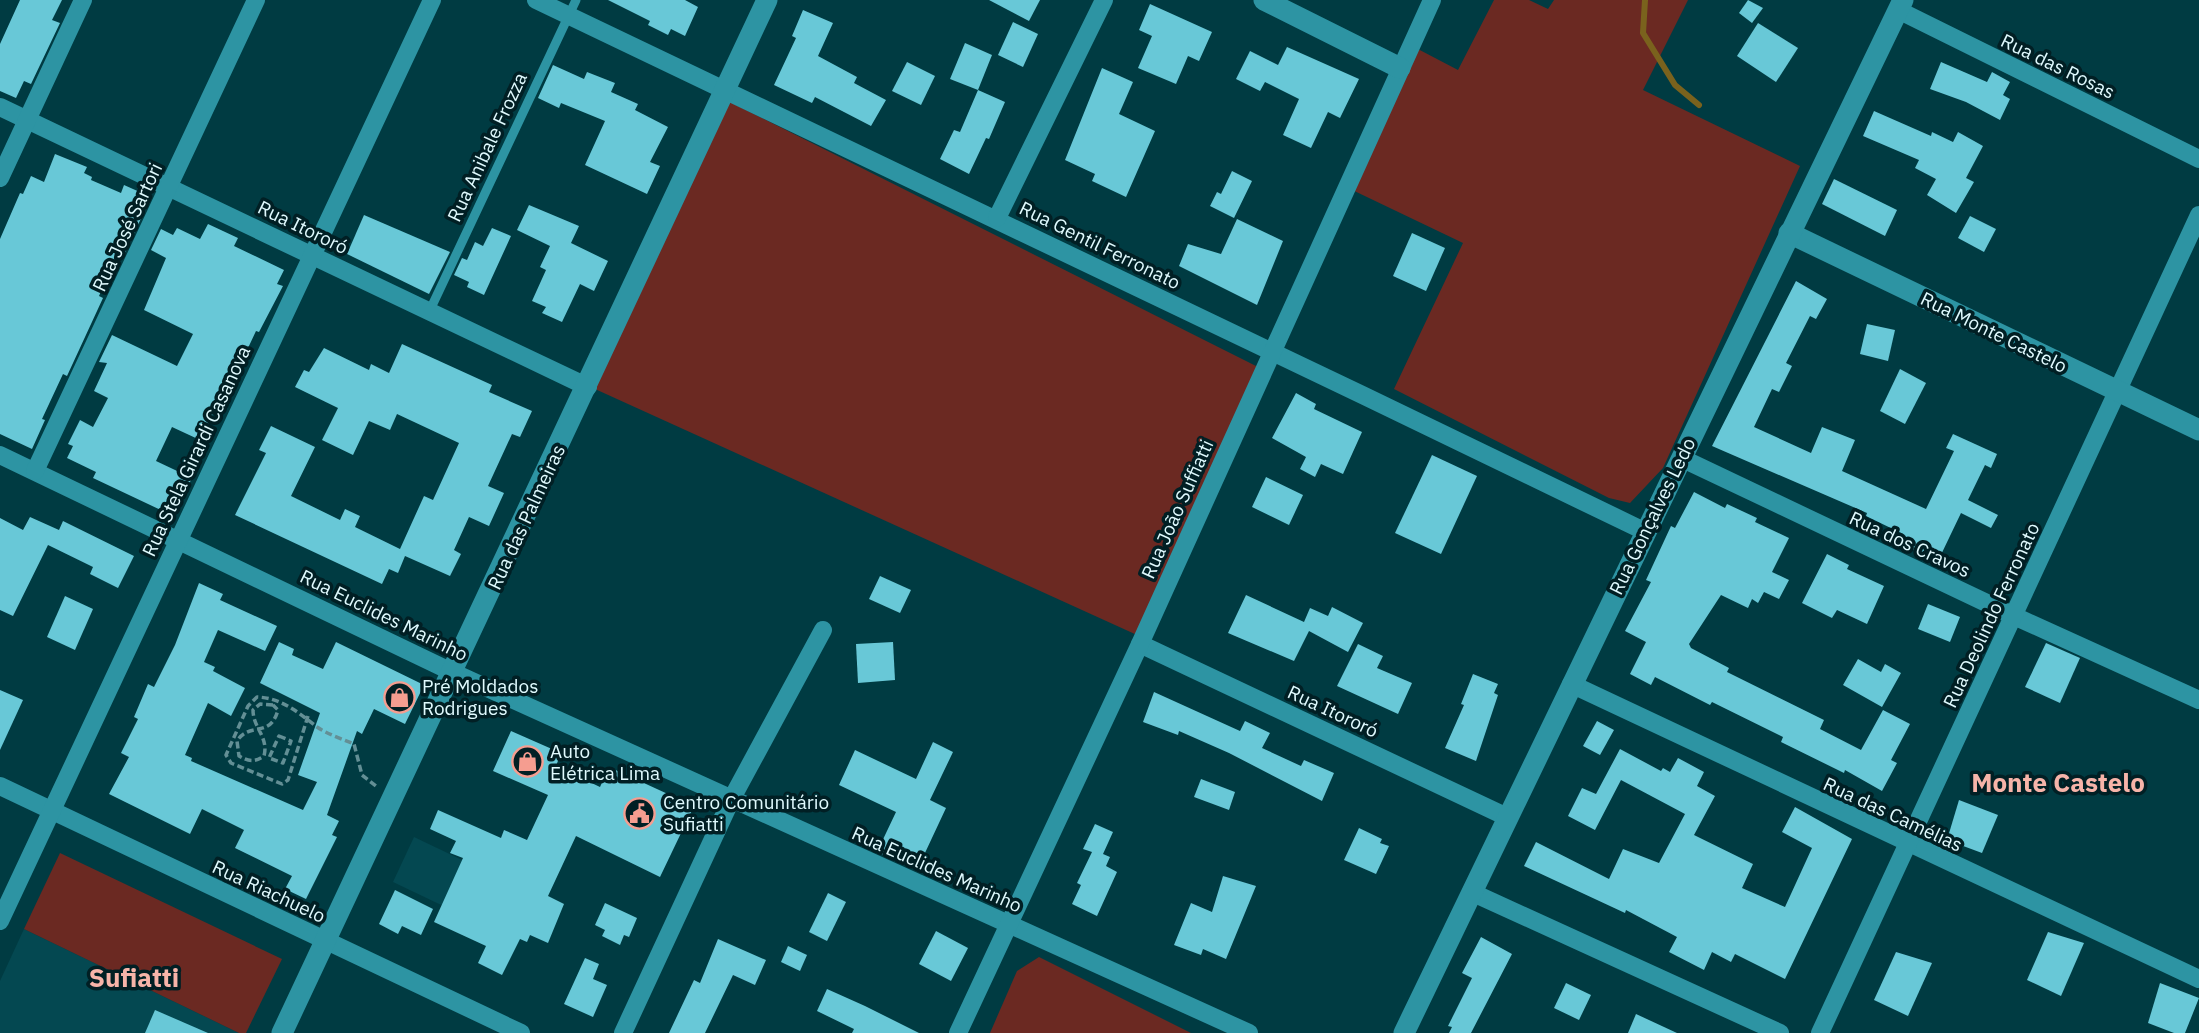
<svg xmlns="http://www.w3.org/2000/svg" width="2199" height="1033" font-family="'IBM Plex Sans',sans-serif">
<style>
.built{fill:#044851}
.green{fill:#6b2922}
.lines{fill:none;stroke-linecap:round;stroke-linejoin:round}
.stream{stroke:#7a621d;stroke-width:6}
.building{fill:#68c8d7}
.path{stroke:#638f95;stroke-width:3.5;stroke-dasharray:7 3.5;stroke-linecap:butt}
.lane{stroke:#2d94a3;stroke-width:9}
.street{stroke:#2d94a3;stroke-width:18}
.secondary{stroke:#2d94a3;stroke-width:21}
.labels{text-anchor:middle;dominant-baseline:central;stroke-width:7;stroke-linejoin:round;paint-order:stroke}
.street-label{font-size:19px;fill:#e0fafe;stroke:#011f24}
.poi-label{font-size:19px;fill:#e0fafe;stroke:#011f24;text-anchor:start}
.district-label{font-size:26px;font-weight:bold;fill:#f7b4a9;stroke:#011f24}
</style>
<rect width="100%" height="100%" fill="#003b42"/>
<g class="built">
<path d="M414,837L502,879L481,924L393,882Z"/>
<path d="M24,929L239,1033H0V981Z"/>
</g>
<g class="green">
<path d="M1494,0H1529L1548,9L1554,0H1688L1643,90L1800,166L1663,468L1630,503L1609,498L1394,389L1463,243L1346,187L1414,47L1458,70Z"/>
<path d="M726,100L1258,367L1137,635L595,389Z"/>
<path d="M60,853L282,959L246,1033H239L24,929Z"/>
<path d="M1039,957L1191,1033H990L1017,971Z"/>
</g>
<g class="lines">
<path class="stream" d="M1645,0L1643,33L1675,85L1699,105"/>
</g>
<g class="building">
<path d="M20,0H62L52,20L60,23L31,84L24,81L16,98L0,91V44Z"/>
<path d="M608,0H685L698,7L685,36L671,29L668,35L648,25L650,21Z"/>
<path d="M989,0H1040L1029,21Z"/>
<path d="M1748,0L1763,8L1752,23L1739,13Z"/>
<path d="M1150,4L1212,32L1199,61L1188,56L1176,84L1138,68L1152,36L1139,30Z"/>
<path d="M803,10L833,23L818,56L857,77L854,83L886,100L871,126L815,97L812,103L774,85L796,38L792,36Z"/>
<path d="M1013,22L1038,34L1023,67L998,55Z"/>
<path d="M1758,23L1798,48L1776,82L1737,56Z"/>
<path d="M965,43L992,55L978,90L950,79Z"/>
<path d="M1287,47L1359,79L1340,118L1328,112L1311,148L1283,135L1299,99L1265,82L1260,91L1236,79L1250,51L1278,65Z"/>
<path d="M907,62L935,76L921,105L892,91Z"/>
<path d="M1941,62L1987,82L1992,72L2010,82L2003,95L2010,99L2000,120L1966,102L1930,89Z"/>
<path d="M553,65L584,79L587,72L615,83L611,92L638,104L635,110L668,127L650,162L660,166L647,194L585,165L605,121L561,103L559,108L538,98Z"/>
<path d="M1102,68L1133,82L1119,114L1155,131L1126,197L1092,181L1095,174L1065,160Z"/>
<path d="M978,90L1005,102L989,139L986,138L969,174L940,159L954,130L960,132Z"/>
<path d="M1874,111L1931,136L1932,132L1953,142L1958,132L1983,146L1966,178L1974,182L1956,213L1927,195L1936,179L1915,168L1919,160L1863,136Z"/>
<path d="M55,154L87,167L84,173L92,177L91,180L121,193L124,185L151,197L122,259L116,256L99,296L103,298L67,376L63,374L42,419L45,420L32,449L0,434V239L20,193L23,194L31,176L44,182Z"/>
<path d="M1232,171L1252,181L1234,218L1210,206L1217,192L1221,194Z"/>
<path d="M1834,179L1897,210L1885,236L1822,204Z"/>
<path d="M529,205L579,226L571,243L608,261L594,291L580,284L562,322L542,313L546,307L532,301L546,270L540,267L550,246L517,230Z"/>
<path d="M364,215L450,252L429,294L347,254Z"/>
<path d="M1970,216L1996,229L1984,252L1958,238Z"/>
<path d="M1237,219L1283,241L1257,305L1179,266L1188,244L1221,254Z"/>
<path d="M208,224L238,238L234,246L284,270L277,284L283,286L259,332L256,331L217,414L214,412L200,440L172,427L156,461L192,478L180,502L172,498L165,512L93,478L96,472L67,458L73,446L68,444L80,420L93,427L108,398L94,391L107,363L99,362L112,335L177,366L193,334L144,310L166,258L151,250L161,229L173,235L177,228L200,239Z"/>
<path d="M492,228L511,236L484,295L467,287L469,282L454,275L462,258L467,260L475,242L483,246Z"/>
<path d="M1412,233L1445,248L1426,291L1393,276Z"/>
<path d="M1796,281L1827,299L1816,319L1810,316L1786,363L1792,366L1779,392L1772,389L1754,427L1811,453L1822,427L1855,440L1842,471L1926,509L1954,451L1946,448L1953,434L1997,454L1991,468L1985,465L1968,500L1998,515L1991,528L1961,513L1938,561L1897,542L1901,533L1866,516L1867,513L1712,446Z"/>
<path d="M1867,324L1895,330L1888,361L1860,354Z"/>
<path d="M402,344L492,385L489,392L532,411L520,437L512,434L488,486L504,493L489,526L469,517L454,550L461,554L450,576L405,556L398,573L389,569L382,584L235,515L266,453L259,450L271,426L315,447L291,496L340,520L345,509L360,516L355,527L400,549L424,496L433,500L459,443L397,414L390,430L369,421L353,455L322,440L338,408L295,387L304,370L309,372L324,348L369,370L371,364L389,373Z"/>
<path d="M1900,369L1926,383L1905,424L1880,411Z"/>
<path d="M1296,393L1316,404L1314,409L1362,432L1343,474L1321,464L1315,477L1300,469L1306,457L1272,438Z"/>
<path d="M1432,455L1477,476L1441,554L1395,533Z"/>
<path d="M1266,477L1303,495L1289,525L1252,507Z"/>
<path d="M1694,492L1725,508L1727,504L1757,518L1755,522L1789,538L1772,572L1789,580L1779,599L1764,592L1758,603L1752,599L1748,608L1721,595L1689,644L1691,648L1729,668L1727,672L1824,720L1820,729L1861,750L1883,710L1910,724L1891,760L1897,763L1882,791L1845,770L1844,773L1781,742L1783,737L1712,702L1710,705L1655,677L1651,685L1630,674L1646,642L1625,631L1651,582L1646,580L1671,526L1675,528Z"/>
<path d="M30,517L59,530L63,521L134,556L118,588L90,574L93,567L48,545L13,616L0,610V518L23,530Z"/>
<path d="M1827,554L1849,565L1847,569L1884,586L1867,624L1837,610L1832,618L1802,603Z"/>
<path d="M880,576L911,590L900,613L869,599Z"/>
<path d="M199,583L223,594L220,600L277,626L265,651L218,630L204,662L215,667L213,671L245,688L231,716L208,703L185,755L192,758L191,761L303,810L317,782L298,775L320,713L260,683L279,642L294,649L292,655L323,669L336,642L424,685L405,724L374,709L362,734L357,731L327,815L339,821L332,835L337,837L306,899L285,889L292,876L235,848L244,830L202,809L190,834L109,794L129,757L121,753L138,719L134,717L148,684L154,687L175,645Z"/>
<path d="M1246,595L1304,622L1310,608L1328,616L1332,607L1363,623L1348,652L1309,631L1294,661L1228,633Z"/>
<path d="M65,596L93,609L75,650L47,637Z"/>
<path d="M1928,604L1960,617L1950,642L1918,629Z"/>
<path d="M893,642L895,680L858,683L856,644Z"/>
<path d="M2046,643L2080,658L2060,703L2025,687Z"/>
<path d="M1358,644L1383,656L1377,668L1412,683L1398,714L1337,686Z"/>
<path d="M1858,659L1881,672L1885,664L1901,673L1882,707L1843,685Z"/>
<path d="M1473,674L1498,684L1494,693L1498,695L1476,761L1445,748L1464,705L1461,704Z"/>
<path d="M0,690L23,700L0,750Z"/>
<path d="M1154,692L1240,731L1245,721L1270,733L1262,748L1301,766L1304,760L1334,773L1322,801L1229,753L1179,731L1178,735L1143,722Z"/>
<path d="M1597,721L1614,730L1600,755L1583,746Z"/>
<path d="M511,731L561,753L556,766L600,787L609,767L694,806L660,877L576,836L548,896L564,904L548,943L530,935L527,942L520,939L502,975L478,963L486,946L434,922L463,858L450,853L456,841L430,829L438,810L501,838L504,830L527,840L548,795L493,771Z"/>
<path d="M933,742L953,752L930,800L946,808L917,870L877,852L896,812L839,785L855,750L916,779Z"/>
<path d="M1620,749L1661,771L1663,768L1670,772L1678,758L1704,772L1697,786L1715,796L1694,835L1753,864L1742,888L1785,907L1812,848L1782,832L1795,807L1852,839L1785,979L1735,954L1731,962L1712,952L1704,970L1669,952L1677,937L1626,910L1625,913L1524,866L1536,842L1609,879L1623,849L1659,863L1685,814L1621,780L1595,830L1568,816L1582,788L1596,794Z"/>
<path d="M1201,779L1235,792L1229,810L1194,797Z"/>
<path d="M1959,800L1998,815L1982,853L1947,840Z"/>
<path d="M1095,824L1113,832L1103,854L1110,857L1106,866L1117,872L1097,916L1072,904L1081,885L1077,883L1092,852L1083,849Z"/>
<path d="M1359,828L1382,839L1380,843L1389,846L1376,874L1344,860Z"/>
<path d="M1223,876L1256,886L1226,959L1203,949L1201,955L1174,945L1191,903L1212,912Z"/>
<path d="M395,890L433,909L421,935L402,926L398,934L379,924Z"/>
<path d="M828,893L846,902L827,941L809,932Z"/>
<path d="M605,903L637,918L629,937L624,935L620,945L602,936L605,930L595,925Z"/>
<path d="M936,931L968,948L951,981L919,964Z"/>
<path d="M2048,932L2084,943L2061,996L2027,980Z"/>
<path d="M1481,937L1512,954L1471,1033H1449L1452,1027L1448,1026L1472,978L1462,973Z"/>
<path d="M718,939L766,960L755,985L733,975L705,1033H669L694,980L700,983Z"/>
<path d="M788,946L807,955L800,971L781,962Z"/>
<path d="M1896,952L1932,963L1908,1016L1874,1000Z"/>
<path d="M585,958L599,964L593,979L607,985L593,1017L564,1004Z"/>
<path d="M1566,983L1591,995L1579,1020L1554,1008Z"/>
<path d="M2160,983L2199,998L2185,1033H2174L2148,1023Z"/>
<path d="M827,989L865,1006L919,1033H852L854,1029L817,1011Z"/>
<path d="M155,1010L208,1033H145Z"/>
<path d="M1636,1014L1677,1033H1628Z"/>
</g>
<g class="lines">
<g class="path">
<path d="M273,705L260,704L253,710C253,728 269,737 264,756C255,762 249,762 239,756L237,741C250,721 270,739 278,710L273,705L275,700"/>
<path d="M308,716L288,780L282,784L231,763L226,755L248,706L257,697C282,698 299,713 317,727C327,734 342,739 354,744L362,775L376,786"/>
<path d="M279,736L291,741L283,763L269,758Z"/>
</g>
<path class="lane" d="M430,310L576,0"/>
<g class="street">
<path d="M536,0C906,174 1275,353 1644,531"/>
<path d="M1898,10L2199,159"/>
<path d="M0,107L588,387"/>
<path d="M0,178L83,0"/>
<path d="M997,218L1104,0"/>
<path d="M0,455L452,672L1249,1033"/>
<path d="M1681,458L2014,616L2199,700"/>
<path d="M35,471L256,0"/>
<path d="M1140,644L1507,817"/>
<path d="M1571,684L2199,979"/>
<path d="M0,786L521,1033"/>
<path d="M1471,892L1780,1033"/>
<path d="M0,921L432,0"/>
<path d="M623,1033L731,800L823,630"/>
<path d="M958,1033L1140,644L1432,0"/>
<path d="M1820,1033L2199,215"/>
</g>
<g class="secondary">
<path d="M1264,0L1400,68"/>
<path d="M1789,233L2199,430"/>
<path d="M282,1033L767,0"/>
<path d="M1404,1033L1903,0"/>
</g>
</g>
<defs>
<symbol id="shop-ring" viewBox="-11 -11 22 22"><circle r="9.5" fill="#011f24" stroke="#f59d90" stroke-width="1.5"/><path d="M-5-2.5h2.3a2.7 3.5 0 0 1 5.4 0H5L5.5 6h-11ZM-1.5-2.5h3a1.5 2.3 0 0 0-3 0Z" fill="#f59d90"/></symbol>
<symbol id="civic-ring" viewBox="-11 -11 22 22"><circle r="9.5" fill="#011f24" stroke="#f59d90" stroke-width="1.5"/><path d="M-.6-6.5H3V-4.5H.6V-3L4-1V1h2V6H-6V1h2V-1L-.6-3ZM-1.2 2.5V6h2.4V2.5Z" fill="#f59d90"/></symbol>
</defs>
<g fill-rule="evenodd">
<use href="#shop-ring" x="382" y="680" width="35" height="35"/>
<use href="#shop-ring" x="510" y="744" width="35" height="35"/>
<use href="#civic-ring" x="622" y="796" width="35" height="35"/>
</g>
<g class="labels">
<g class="street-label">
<text transform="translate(2058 66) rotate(26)">Rua das Rosas</text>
<text transform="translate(487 147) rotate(-65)">Rua Anibale Frozza</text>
<text transform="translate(127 227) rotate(-65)">Rua José Sartori</text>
<text transform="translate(303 227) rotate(26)">Rua Itororó</text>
<text transform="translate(1100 245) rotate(26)">Rua Gentil Ferronato</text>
<text transform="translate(1994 332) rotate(26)">Rua Monte Castelo</text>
<text transform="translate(196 451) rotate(-65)">Rua Stela Girardi Casanova</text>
<text transform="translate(1177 509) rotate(-66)">Rua João Suffiatti</text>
<text transform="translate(1652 516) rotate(-64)">Rua Gonçalves Ledo</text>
<text transform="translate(526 517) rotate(-65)">Rua das Palmeiras</text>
<text transform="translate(1910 544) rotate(25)">Rua dos Cravos</text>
<text transform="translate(384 615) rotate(26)">Rua Euclides Marinho</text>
<text transform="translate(1991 615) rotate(-65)">Rua Deolindo Ferronato</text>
<text transform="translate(1333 711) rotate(25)">Rua Itororó</text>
<text transform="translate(1893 814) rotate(25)">Rua das Camélias</text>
<text transform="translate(937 869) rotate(24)">Rua Euclides Marinho</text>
<text transform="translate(269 891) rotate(25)">Rua Riachuelo</text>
</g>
<g class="poi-label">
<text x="422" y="686">Pré Moldados<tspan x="422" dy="22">Rodrigues</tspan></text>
<text x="550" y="751">Auto<tspan x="550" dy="22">Elétrica Lima</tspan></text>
<text x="663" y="802">Centro Comunitário<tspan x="663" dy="22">Sufiatti</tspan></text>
</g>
<g class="district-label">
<text x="2058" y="782">Monte Castelo</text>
<text x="134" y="977">Sufiatti</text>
</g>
</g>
</svg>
